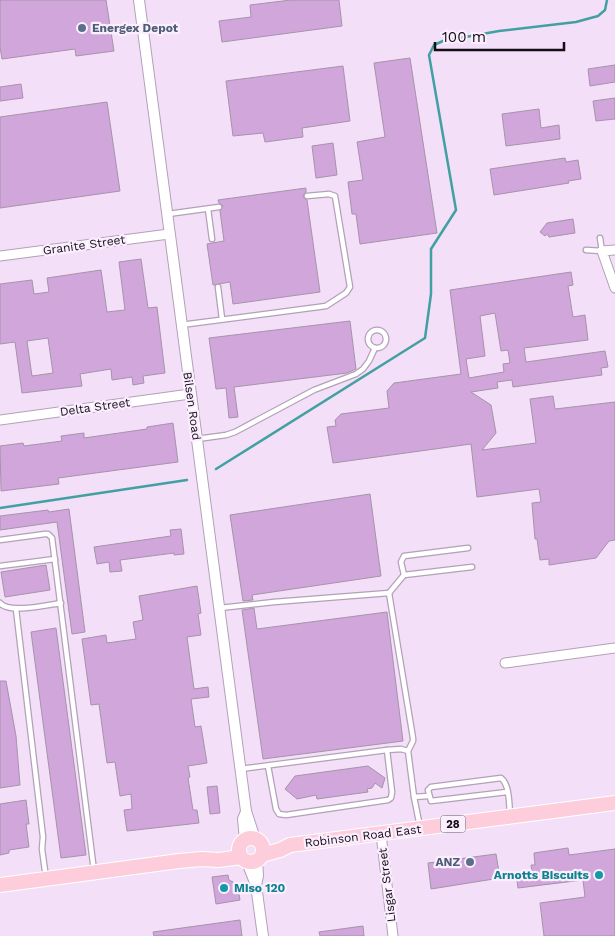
<svg xmlns="http://www.w3.org/2000/svg" width="615" height="936" font-family="'Work Sans',sans-serif">
<style>
.lines{fill:none;stroke-linecap:round;stroke-linejoin:round}
.stream{stroke:#43a0a1;stroke-width:2.5}
.building{fill:#d0a6db;stroke:#a693ab;fill-rule:evenodd}
.service-casing{stroke:#b3a1b8;stroke-width:7}
.minor-casing{stroke:#b3a1b8;stroke-width:11}
.tertiary-casing{stroke:#b3a1b8;stroke-width:12}
.primary-casing{stroke:#fff;stroke-width:16}
.service{stroke:#fff;stroke-width:4.5}
.minor{stroke:#fff;stroke-width:9}
.tertiary{stroke:#fff;stroke-width:10}
.primary{stroke:#fecddc;stroke-width:14}
.service-dot{fill:#5c6f8a;stroke:#fbefff;stroke-width:2}
.culture-dot{fill:#0f9aa8;stroke:#fbefff;stroke-width:2}
.labels{text-anchor:middle;dominant-baseline:central;stroke-width:4.5;stroke-linejoin:round;paint-order:stroke}
.shield{fill:#fbefff;stroke:#59515b;stroke-width:1}
.shield-label{font-size:11px;font-weight:bold;fill:#140d15}
.service-label{font-size:12px;font-weight:bold;fill:#4e5e75;stroke:#fbefff;text-anchor:start}
.street-label{font-size:12px;fill:#140d15;stroke:#fbefff}
.culture-label{font-size:12px;font-weight:bold;fill:#0d838f;stroke:#fbefff;text-anchor:end}
</style>
<rect width="100%" height="100%" fill="#f3dff8"/>
<g class="lines">
<g class="stream">
<path d="M216,469L425,338L431,294V249L456,210L429,55L434,45L443,41L499,31L576,22L598,16L605,10L607,0"/>
<path d="M0,508L187,480"/>
</g>
</g>
<g class="building">
<path d="M0,0H106L114,51L76,56L75,49L2,59L0,47Z"/>
<path d="M291,0H339L342,26L222,42L219,21L251,17L250,5Z"/>
<path d="M410,58L437,233L360,244L356,214H352L348,182L363,180L357,142L385,137L374,63Z"/>
<path d="M615,65V82L590,86L588,69Z"/>
<path d="M343,66L350,121L302,128L303,137L265,142L263,133L233,136L226,81Z"/>
<path d="M21,84L23,98L0,101V87Z"/>
<path d="M615,98V119L596,121L593,101Z"/>
<path d="M107,102L120,191L0,208V117Z"/>
<path d="M539,109L541,128L559,125L560,139L506,146L502,114Z"/>
<path d="M333,143L337,175L316,178L312,146Z"/>
<path d="M565,158L566,162L578,160L581,179L568,181L569,183L494,195L490,169Z"/>
<path d="M306,188V192L304,194L303,197L307,200L320,292L233,304L230,282L213,285L207,244L224,241L220,211L223,206L219,203L218,200Z"/>
<path d="M573,219L575,233L549,237L547,234L545,236L540,232L547,223Z"/>
<path d="M141,259L148,308L157,307L165,373L143,376L144,383L133,385L132,377L112,380L111,369L80,374L82,386L22,393L15,342L0,344V284L32,280L34,294L49,292L47,278L101,270L107,312L125,310L119,262ZM48,338L53,373L32,376L27,341Z"/>
<path d="M571,272L573,285L568,286L573,317L585,315L588,340L524,348L526,362L605,351L608,367L601,368L602,375L513,387L512,380L497,382L498,388L471,392L491,405L496,433L482,450L536,443L530,399L553,396L555,409L615,402V540L609,541L596,558L549,565V559L540,560L537,539H535L532,503L541,502L539,489L477,497L471,444L333,463L327,427L336,426L335,420L341,414L389,408L387,391L394,383L461,374L450,290ZM495,313L501,351L508,350L510,363L503,364L504,372L469,378L466,359L485,356L480,316Z"/>
<path d="M350,321L356,369L347,373L234,387L238,417L229,418L226,388L216,389L209,338Z"/>
<path d="M173,423L178,462L58,478L59,484L1,491L0,446L23,443L24,446L62,441L61,436L84,433V438L147,429V427Z"/>
<path d="M370,494L381,576L252,595L253,600L243,601L230,515Z"/>
<path d="M69,509L85,632L72,634L57,522L0,530V516L48,510L49,512Z"/>
<path d="M181,529L184,554L174,555V553L120,560L122,571L110,572L109,562L97,564L94,547L171,536L170,530Z"/>
<path d="M46,565L50,590L5,597L1,572Z"/>
<path d="M197,586L201,613L198,614L201,635L187,637L194,689L208,687L209,697L191,699L195,727L201,726L207,763L188,766L190,777L188,778L193,810H197L199,823L127,831L124,810L132,809L131,794L120,796L115,762L107,763L99,704L91,705L82,639L106,635L107,643L136,639L133,622L143,620L139,596Z"/>
<path d="M254,608L257,629L387,612L403,741L263,759L242,610Z"/>
<path d="M56,628L86,855L61,858L31,632Z"/>
<path d="M0,681H6L16,736L20,785L0,788Z"/>
<path d="M368,766L385,778L382,788L375,783L372,788L367,789L368,792L317,799L316,795L297,799L285,789L295,776Z"/>
<path d="M217,786L220,813L210,814L207,787Z"/>
<path d="M26,800L29,824H26L29,847L9,850V853L0,855V804Z"/>
<path d="M568,848L569,855L615,849V936H544L540,903L585,897L583,880L518,888L516,874L532,872L531,865H535L534,853Z"/>
<path d="M496,854L500,878L431,889L428,863Z"/>
<path d="M228,875L229,880L235,883L236,894H239L240,900L216,904L212,877Z"/>
<path d="M240,920L242,936H154L153,932Z"/>
<path d="M363,926L364,936H320L319,932Z"/>
</g>
<g class="lines">
<defs>
<g id="service">
<path d="M208,209L212,239"/>
<path d="M168,214L219,207"/>
<path d="M586,250L602,251L600,238"/>
<path d="M218,287L222,319"/>
<path d="M181,325L326,306L346,293L350,287L335,196L329,194L307,196"/>
<circle cx="377" cy="339" r="9"/>
<path d="M197,439L226,435L235,432L314,390L356,374L363,369L369,361L375,348"/>
<path d="M0,540L45,534H48L52,538L94,871"/>
<path d="M0,566L55,559"/>
<path d="M404,575L472,567"/>
<path d="M389,593L404,575L401,562L404,556L468,548"/>
<path d="M0,603C9,614 47,605 61,603"/>
<path d="M220,608L274,602L389,593L413,738V741L408,751"/>
<path d="M16,609L43,837L42,849L46,878"/>
<path d="M268,766L276,809L279,814L286,815L388,800L391,798L392,792L387,750"/>
<path d="M240,769L387,750L401,749L408,751L414,797L420,827"/>
<path d="M507,792L431,801L428,790L431,787L501,778C510,785 509,805 510,815"/>
<path d="M414,797L428,796"/>
</g>
<g id="minor">
<path d="M615,250L602,251L615,288"/>
<path d="M0,256L169,234"/>
<path d="M0,420L190,394"/>
<path d="M505,663L615,648"/>
<path d="M381,834L393,936"/>
</g>
<g id="tertiary">
<path d="M139,0L246,811L255,839"/>
<path d="M245,840L243,819L245,814"/>
<path d="M247,862L256,885L263,936"/>
<path d="M256,885L258,876L257,860"/>
</g>
<g id="primary">
<circle cx="251" cy="850" r="12"/>
<path d="M262,855L280,850L290,845L615,803"/>
<path d="M0,885L179,861L202,859L219,860L241,857"/>
</g>
</defs>
<use href="#service" class="service-casing"/>
<use href="#minor" class="minor-casing"/>
<use href="#tertiary" class="tertiary-casing"/>
<use href="#primary" class="primary-casing"/>
<use href="#service" class="service"/>
<use href="#minor" class="minor"/>
<use href="#tertiary" class="tertiary"/>
<use href="#primary" class="primary"/>
</g>
<g class="service-dot">
<circle cx="82" cy="28" r="5"/>
<circle cx="470" cy="862" r="5"/>
</g>
<g class="culture-dot">
<circle cx="599" cy="875" r="5"/>
<circle cx="224" cy="888" r="5"/>
</g>
<g class="labels">
<rect class="shield" x="440.5" y="815.5" width="25" height="17" rx="4"/>
<g class="shield-label">
<text x="453" y="824">28</text>
</g>
<g class="service-label">
<text x="92" y="28">Energex Depot</text>
<text x="460" y="862" text-anchor="end">ANZ</text>
</g>
<g class="street-label">
<text transform="translate(84 245) rotate(-8)">Granite Street</text>
<text transform="translate(192 406) rotate(82)">Bilsen Road</text>
<text transform="translate(95 407) rotate(-8)">Delta Street</text>
<text transform="translate(363 836) rotate(-7)">Robinson Road East</text>
<text transform="translate(387 885) rotate(-97)">Lisgar Street</text>
</g>
<g class="culture-label">
<text x="589" y="875">Arnotts Biscuits</text>
<text x="234" y="888" text-anchor="start">Miso 120</text>
</g>
</g>
<path d="M435 42v8h129v-8" fill="none" stroke="#140d15" stroke-width="2.5"/>
<text x="442" y="42" font-size="15" fill="#140d15" stroke="#fbefff" stroke-width="4" paint-order="stroke">100 m</text>
</svg>
